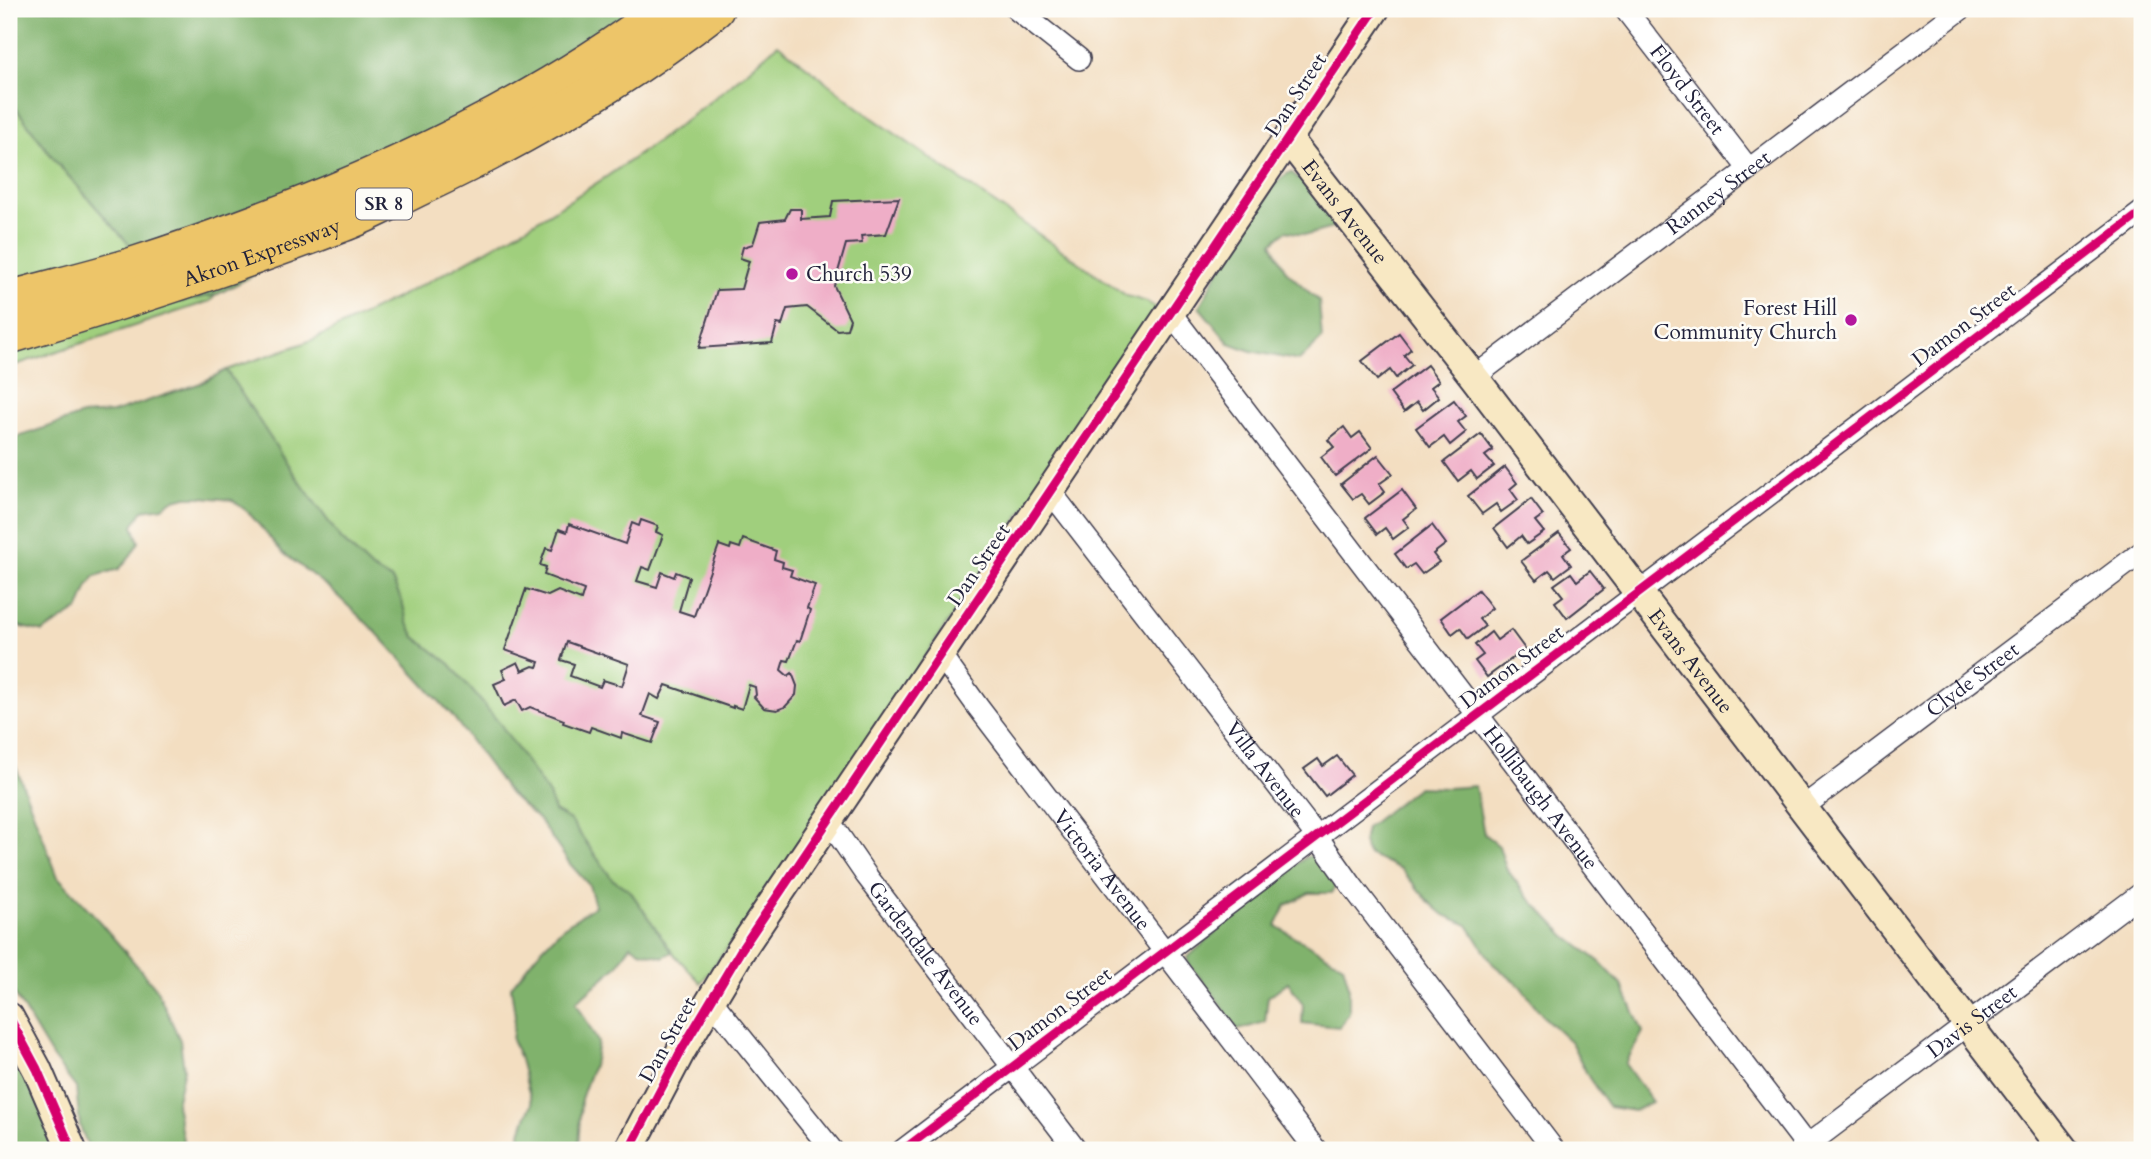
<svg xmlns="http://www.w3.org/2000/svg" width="2151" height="1159" font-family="Cardo,serif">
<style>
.green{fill:#a0cf7d;stroke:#61785c;stroke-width:2}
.forest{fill:#80b26c;stroke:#516a54;stroke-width:2}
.building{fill:#efaec7;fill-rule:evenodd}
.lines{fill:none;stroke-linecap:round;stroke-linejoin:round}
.street-casing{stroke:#413e4f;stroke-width:24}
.secondary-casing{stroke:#413e4f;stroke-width:32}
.highway-casing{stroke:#413e4f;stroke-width:40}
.street{stroke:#fff;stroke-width:21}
.secondary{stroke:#f8e8c3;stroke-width:28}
.highway{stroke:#edc569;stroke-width:37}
.cycleway-casing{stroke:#fdfcf7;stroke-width:13}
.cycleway{stroke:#d6006c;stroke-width:9}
.poi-dot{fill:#b5179e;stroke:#fdfcf7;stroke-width:2.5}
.labels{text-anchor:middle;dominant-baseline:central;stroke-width:5;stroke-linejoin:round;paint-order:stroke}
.shield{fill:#fdfcf7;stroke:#646373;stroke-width:2}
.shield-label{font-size:19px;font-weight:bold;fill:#22223b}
.street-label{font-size:21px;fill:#22223b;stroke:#fdfcf7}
.poi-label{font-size:21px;fill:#22223b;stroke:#fdfcf7;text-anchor:start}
</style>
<rect width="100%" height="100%" fill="#fdfcf7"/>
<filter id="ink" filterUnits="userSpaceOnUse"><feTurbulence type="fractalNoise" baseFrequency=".0143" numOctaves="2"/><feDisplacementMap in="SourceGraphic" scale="14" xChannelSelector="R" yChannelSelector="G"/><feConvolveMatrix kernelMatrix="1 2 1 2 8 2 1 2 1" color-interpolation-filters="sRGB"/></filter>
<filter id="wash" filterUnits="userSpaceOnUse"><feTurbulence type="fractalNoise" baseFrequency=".00686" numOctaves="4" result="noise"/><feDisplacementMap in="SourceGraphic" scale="28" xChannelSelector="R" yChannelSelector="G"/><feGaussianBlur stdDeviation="1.57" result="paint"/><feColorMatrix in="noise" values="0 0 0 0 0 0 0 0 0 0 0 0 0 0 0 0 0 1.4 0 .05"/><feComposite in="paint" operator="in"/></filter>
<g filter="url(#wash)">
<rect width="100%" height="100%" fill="#f3dec1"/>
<g class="green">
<path d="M778,44L867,114L1127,296L1147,302L1158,309L753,913L701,983L672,952L630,891L612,879L570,820L554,811L549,795L450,664L415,637L407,622L402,601L392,580L372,569L341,539L290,468L226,370C254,360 284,351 312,340C342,327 372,310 402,295C537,227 666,145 778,44Z"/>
<path d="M9,107H15L57,163L180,301L216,295L210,301L9,367V167L17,155L9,134Z"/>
</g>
<g class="forest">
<path d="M9,9H678L256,274L216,295L180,302L57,163L15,107H9Z"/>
<path d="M1291,172C1313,190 1326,200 1336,227L1307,235L1286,231L1272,243L1286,271L1319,301L1322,339L1299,361L1251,351L1229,343L1199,307C1218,274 1258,186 1291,172Z"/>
<path d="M226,370L290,468L341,539L372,569L392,580L402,601L407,622L415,637L450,664L501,725L549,795L554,811L570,820L612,879L630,891L672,952L663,957L640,951L631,945L617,966L576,1002L598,1042L595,1060L581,1099L578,1150H516C520,1135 525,1117 532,1104L519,1056L512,1040L515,1016L511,987L536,955L562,928L595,906L589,885L570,864L539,820L510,794L451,714L374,630L329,588L282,552L248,512L232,500L202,497H186L171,501L163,507L143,510L133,526L139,542L127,561L119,569L95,576L88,586L79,609L43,632L9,624V440L82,415L112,413L201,383Z"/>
<path d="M9,749L58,877L93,914L156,988L180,1040L184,1069L176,1104L185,1150H89L80,1126L76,1088L53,1058L9,985Z"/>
<path d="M1475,786L1484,834L1499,846L1506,868L1527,896L1566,936L1600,962L1622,985L1643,1032L1625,1064L1652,1102L1634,1111L1609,1107L1589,1078L1571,1042L1544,1017L1520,986L1493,964L1468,925L1444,915L1429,902L1401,869L1368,854L1363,843L1366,828L1418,787L1448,788Z"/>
<path d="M1320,854L1338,882L1331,893H1309L1286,905L1276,926L1343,965L1349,986V1013L1339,1027L1302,1023L1303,1004L1288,982L1268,997L1265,1022L1238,1030L1212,992L1190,966L1187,958L1257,895L1306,857Z"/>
<path d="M9,1040L59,1150H15L9,1125Z"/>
</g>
<g id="blocks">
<g class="building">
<path d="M899,198L886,234L861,236L862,243L846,244L834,286L850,319L847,329L837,330L807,307L787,309L782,325L777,324L772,343L699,348L717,290L741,289L749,261L740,258L743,247L753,244L760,222L785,219L790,209H801V219L830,217L833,201Z"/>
<path d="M1399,333L1411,349L1404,355L1412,365L1396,378L1390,370L1377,380L1362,361Z"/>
<path d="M1427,365L1439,381L1431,387L1439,397L1423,410L1417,402L1404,412L1390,393Z"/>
<path d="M1454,400L1466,416L1458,422L1466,432L1450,445L1444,437L1430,447L1416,428Z"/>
<path d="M1344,427L1352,438L1360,432L1372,448L1335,476L1321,457L1334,447L1328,440Z"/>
<path d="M1481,434L1493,450L1485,456L1494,466L1477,479L1471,471L1458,481L1444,462Z"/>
<path d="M1378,455L1393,474L1379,484L1385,492L1369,504L1361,494L1353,499L1341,484Z"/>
<path d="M1505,467L1517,483L1510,489L1518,500L1501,512L1496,504L1482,514L1468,496Z"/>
<path d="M1402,490L1416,509L1403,519L1409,527L1393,539L1385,528L1377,534L1365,518Z"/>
<path d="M1531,499L1543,515L1535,521L1544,532L1527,544L1521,536L1508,547L1494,528Z"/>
<path d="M641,520L658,526L656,532L663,535L650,570L642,567L637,581L657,587L662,572L674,577L676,572L689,577L679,611L694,616L719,545L730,549L731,545L740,548L743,539L776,551L774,559L783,562L782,567L792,570L790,576L815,585L807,608L810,610L800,641L797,640L789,661L784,660L781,670L788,676L792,673L797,686L796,695L785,707L777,710L764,708L754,697L756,695L755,687L749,685L742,709L733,706V708L666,685L659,699L650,694L642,716L660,722L652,743L622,733L621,738L591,727L589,732L563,723L564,720L530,707L522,711L516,700L504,706L494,684L506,679L502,670L518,662L522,671L533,666L537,667L539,662L505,650L526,589L548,596L558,591L581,600L584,590L544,575L546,567L540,565L546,548L552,550L559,529L567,532L569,524L625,544L632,523L639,526ZM567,642L629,664L622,686L603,680L600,687L570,676L574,664L561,660Z"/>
<path d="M1432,525L1446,544L1433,554L1439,562L1422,574L1414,564L1406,569L1395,554Z"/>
<path d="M1559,533L1571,548L1563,554L1571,565L1555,577L1549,570L1536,580L1521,561Z"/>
<path d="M1590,571L1604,589L1567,618L1555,602L1563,596L1554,585L1571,573L1577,581Z"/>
<path d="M1478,590L1492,608L1479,619L1485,626L1468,639L1460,628L1452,634L1441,618Z"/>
<path d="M1511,630L1525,649L1487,677L1475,661L1483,655L1475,645L1491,632L1497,640Z"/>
<path d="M1337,756L1352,775L1325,796L1304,769L1318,759L1323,766Z"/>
</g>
</g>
</g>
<g filter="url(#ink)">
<use href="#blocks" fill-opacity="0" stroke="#413e4f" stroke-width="2"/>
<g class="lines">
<defs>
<g id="street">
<path d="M1016,9L1079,59"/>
<path id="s1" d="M1625,9L1748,168"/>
<path id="s2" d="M1170,312L1810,1150"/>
<path id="s3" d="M1474,377L1961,9"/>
<path id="s4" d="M1050,491L1318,838L1352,886L1554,1150"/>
<path id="s5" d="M940,654L978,707L1316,1150"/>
<path id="s6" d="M1803,807L2142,552"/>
<path id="s7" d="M829,821L866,875L1076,1150"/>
<path d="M711,1000L832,1150"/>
<path d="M903,1150L2142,212"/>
<path id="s8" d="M1801,1150L2142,893"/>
</g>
<g id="secondary">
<path id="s9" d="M1289,140L1474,377L2064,1150"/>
<path d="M9,1017L37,1069L72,1150"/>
<path d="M629,1150L682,1049L741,950L1375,9"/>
</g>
<g id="highway">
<path d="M9,300C48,289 88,280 127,268C311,209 510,126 665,9"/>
<path id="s10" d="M9,335C120,302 232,266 340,224C368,214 394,199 421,186C525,137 624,80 715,9"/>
</g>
</defs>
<use href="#street" class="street-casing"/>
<use href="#secondary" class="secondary-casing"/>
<use href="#highway" class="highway-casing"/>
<use href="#street" class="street"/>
<use href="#secondary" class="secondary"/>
<use href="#highway" class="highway"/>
<defs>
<g id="cycleway">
<path d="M9,1017L37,1069L72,1150"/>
<path d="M629,1150L682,1049L741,950L1375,9"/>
<path d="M903,1150L2142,212"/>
</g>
</defs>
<use href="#cycleway" class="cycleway-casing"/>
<use href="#cycleway" class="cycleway"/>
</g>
</g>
<g class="poi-dot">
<circle cx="792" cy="274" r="7"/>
<circle cx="1851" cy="320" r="7"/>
</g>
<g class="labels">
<rect class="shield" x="356" y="188.5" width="56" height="31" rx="5"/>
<g class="shield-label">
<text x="384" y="204">SR 8</text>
</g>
<g class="street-label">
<text stroke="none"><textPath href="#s1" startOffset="102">Floyd Street</textPath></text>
<text transform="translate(1296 95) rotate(-57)">Dan Street</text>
<text stroke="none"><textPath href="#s3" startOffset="306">Ranney Street</textPath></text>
<text stroke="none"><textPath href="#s9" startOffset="91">Evans Avenue</textPath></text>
<text stroke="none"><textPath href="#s10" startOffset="266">Akron Expressway</textPath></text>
<text transform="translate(1964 325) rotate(-37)">Damon Street</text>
<text transform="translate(979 565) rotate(-56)">Dan Street</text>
<text stroke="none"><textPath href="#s9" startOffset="658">Evans Avenue</textPath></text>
<text transform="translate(1512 667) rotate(-37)">Damon Street</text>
<text stroke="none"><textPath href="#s6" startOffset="212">Clyde Street</textPath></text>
<text stroke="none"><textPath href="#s4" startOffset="352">Villa Avenue</textPath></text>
<text stroke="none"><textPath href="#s2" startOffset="611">Hollibaugh Avenue</textPath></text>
<text stroke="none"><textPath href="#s5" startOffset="270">Victoria Avenue</textPath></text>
<text stroke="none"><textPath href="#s7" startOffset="164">Gardendale Avenue</textPath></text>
<text transform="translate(1060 1009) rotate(-37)">Damon Street</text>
<text stroke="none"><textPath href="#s8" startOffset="214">Davis Street</textPath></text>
<text transform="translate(668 1040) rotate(-61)">Dan Street</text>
</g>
<g class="poi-label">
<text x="806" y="274">Church 539</text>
<text x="1837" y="308" text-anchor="end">Forest Hill<tspan x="1837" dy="24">Community Church</tspan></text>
</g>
</g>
<rect width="2151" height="1159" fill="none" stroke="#fdfcf7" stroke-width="35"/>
</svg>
